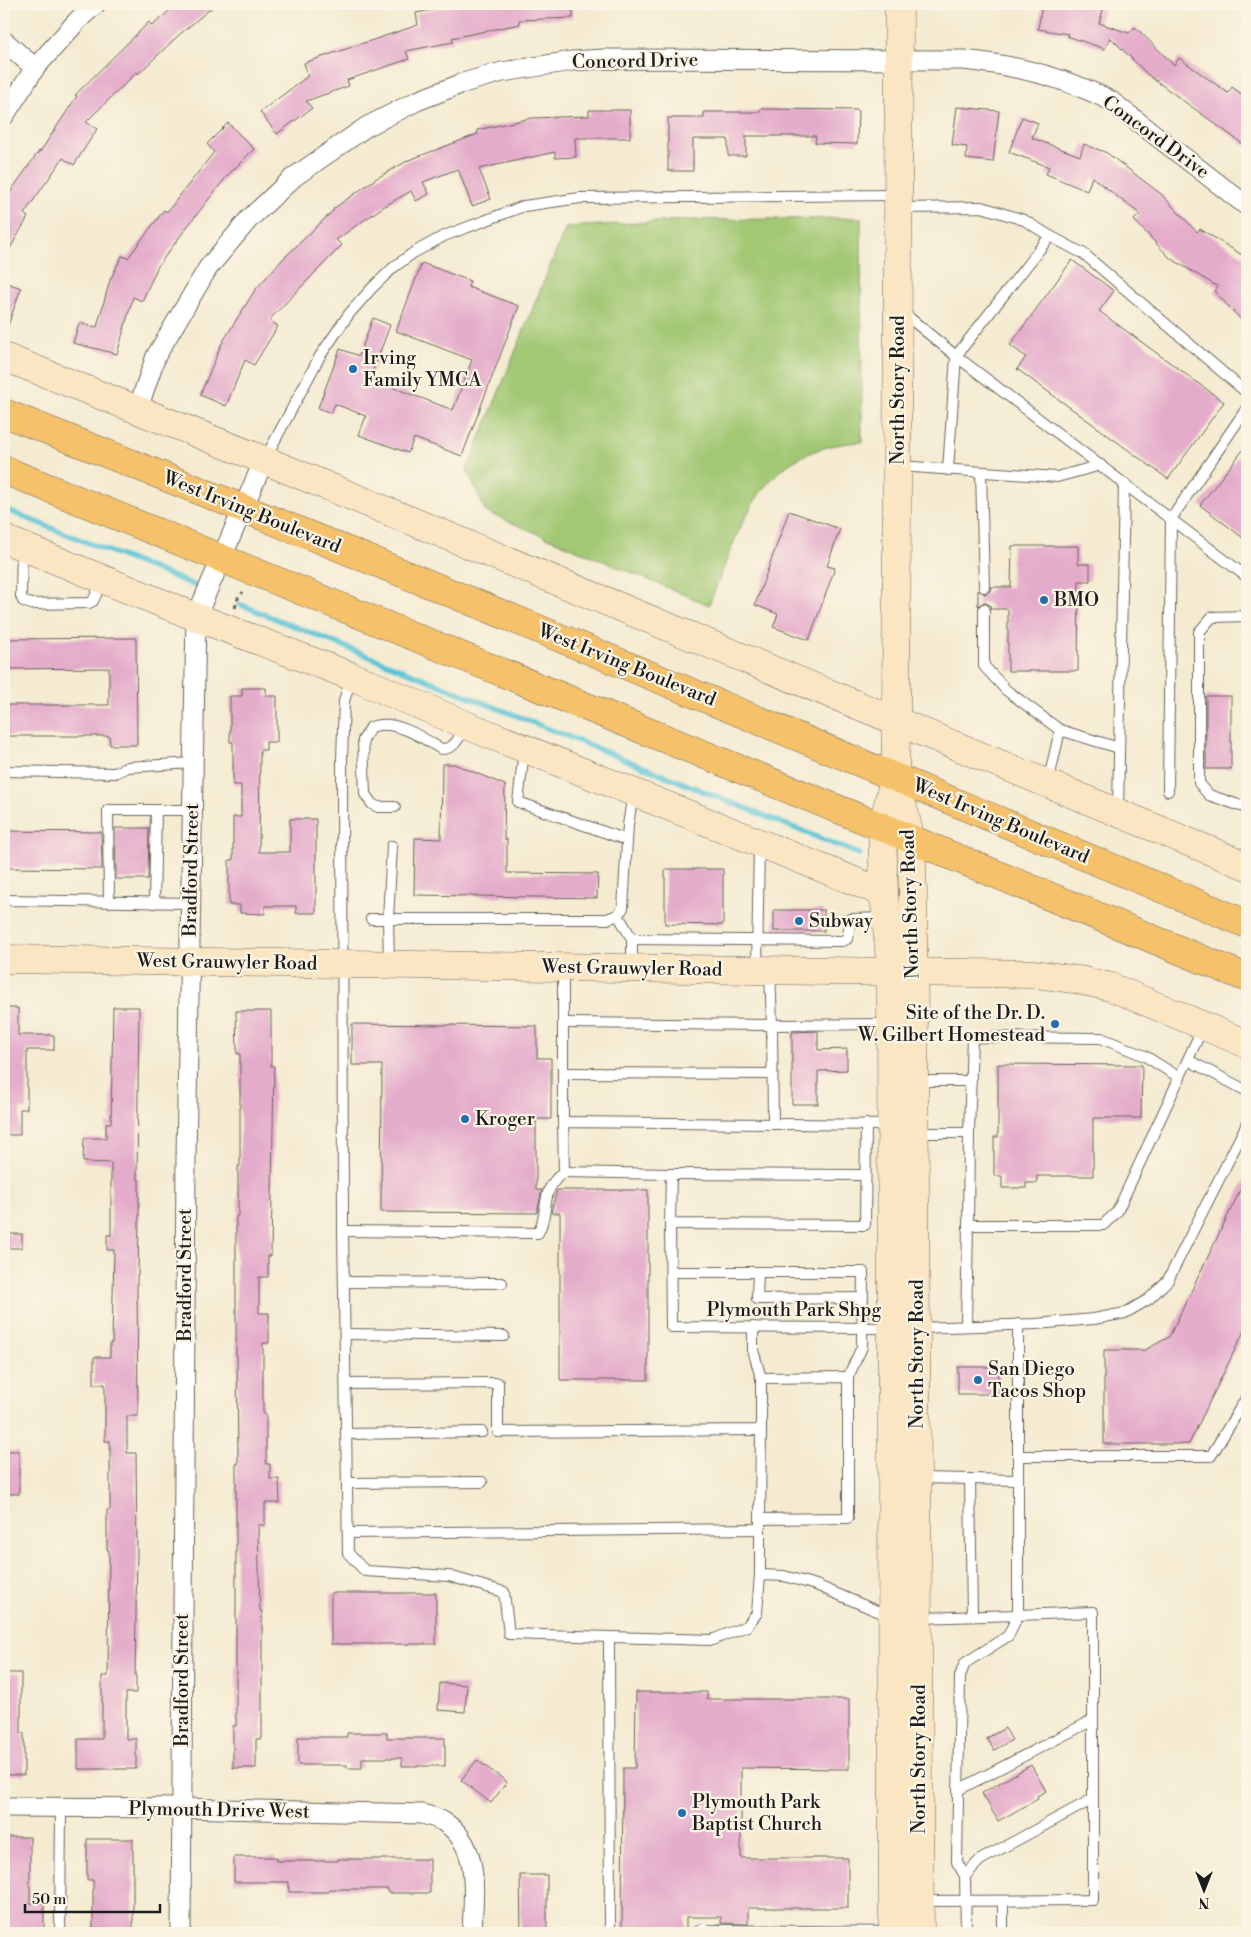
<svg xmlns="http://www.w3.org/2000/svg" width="1251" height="1937" font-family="'Libre Bodoni',serif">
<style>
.green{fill:#a2c873;stroke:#5f7248}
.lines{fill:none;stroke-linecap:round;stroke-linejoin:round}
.stream{stroke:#5bc4d7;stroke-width:5.5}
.building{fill:#e4accb}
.lane-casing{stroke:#68645b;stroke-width:12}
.street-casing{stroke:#68645b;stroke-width:21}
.secondary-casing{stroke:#68645b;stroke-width:29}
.primary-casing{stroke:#68645b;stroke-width:29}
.path{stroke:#68645b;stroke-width:3;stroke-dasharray:4 4;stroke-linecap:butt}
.lane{stroke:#fff;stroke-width:10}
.street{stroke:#fff;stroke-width:19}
.secondary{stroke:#fbe6c4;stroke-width:28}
.primary{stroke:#f5c16b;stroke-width:28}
.poi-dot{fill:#1f6fb2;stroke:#fcf5e5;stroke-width:2}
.labels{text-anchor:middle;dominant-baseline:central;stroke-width:4.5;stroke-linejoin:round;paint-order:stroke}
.street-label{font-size:19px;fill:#1c1c1c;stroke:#fcf5e5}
.poi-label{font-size:19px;fill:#1c1c1c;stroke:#fcf5e5;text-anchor:start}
</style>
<rect width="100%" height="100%" fill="#fcf5e5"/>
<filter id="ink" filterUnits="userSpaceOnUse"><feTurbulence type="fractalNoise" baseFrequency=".02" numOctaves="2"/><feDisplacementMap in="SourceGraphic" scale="10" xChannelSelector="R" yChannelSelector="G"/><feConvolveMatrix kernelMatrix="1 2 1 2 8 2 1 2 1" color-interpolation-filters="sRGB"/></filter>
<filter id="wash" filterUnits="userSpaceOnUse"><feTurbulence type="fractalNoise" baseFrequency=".0096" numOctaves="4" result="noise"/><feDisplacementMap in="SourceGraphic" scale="20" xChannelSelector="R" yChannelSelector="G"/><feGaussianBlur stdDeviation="1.12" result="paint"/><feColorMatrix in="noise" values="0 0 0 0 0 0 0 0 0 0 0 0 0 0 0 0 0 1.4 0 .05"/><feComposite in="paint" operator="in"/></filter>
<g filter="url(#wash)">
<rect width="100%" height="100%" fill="#f4ebd1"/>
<path class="green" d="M861,218L862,442C758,447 742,524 709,605L486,512L467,470L566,227L688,220Z"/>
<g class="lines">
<g class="stream">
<path d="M4,509L196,586"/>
<path d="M239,604L859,854"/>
</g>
</g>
<g id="blocks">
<g class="building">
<path d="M177,4H216L179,35L138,74L137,72L86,122L97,129L74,165L63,158L24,214L28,217L4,259V205L11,191L39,151L40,152L77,96L75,95L149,22L152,26Z"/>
<path d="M461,4H573V18L519,20L520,24L452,38L453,42L406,51L409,59L347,80L349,86L306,101L312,108L277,134L260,112L308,76L304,63L418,25L416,13Z"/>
<path d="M1042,4H1105L1099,23L1129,33L1135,27L1174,65L1179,58L1228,93L1232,87L1247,98V147L1148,75L1110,37L1105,49L1067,36L1068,34L1038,29Z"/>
<path d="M957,107L999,111L993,162L966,159L967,147L952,145Z"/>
<path d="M760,109L858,110L857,144L815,143L816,136H746V156H728V139H693V171H668V118H704V112H760Z"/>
<path d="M589,110H630V138H575L576,157L555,158V152L479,169L491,199L472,206L458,169L423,182L429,194L416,201L411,191L383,207L336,240L342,245L269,320L278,326L254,365L245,360L226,406L200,395L222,343L255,290L282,260L334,210L333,209L377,178L409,160L478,134L477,130L532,118L589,116Z"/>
<path d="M1022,117L1038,123L1032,138L1080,156L1084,144L1107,153L1161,194L1197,232L1200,229L1247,258V326L1214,291L1218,287L1170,258L1134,220L1140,214L1092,177L1087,191L1046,174L1049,167L1009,152Z"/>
<path d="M228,123L254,149L227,176L187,227L158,266L142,301L133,297L117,354L73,343L79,323L97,327L110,280L122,256L128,258L164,210L167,212L214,152L207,144Z"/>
<path d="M1072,260L1114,291L1099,311L1224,402L1168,479L1017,369L1026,357L1010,345Z"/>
<path d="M422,263L470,281L468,287L519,306L462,456L414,438L408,453L359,435L366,416L335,404L331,413L318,408L340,349L359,356L373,318L390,325L370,379L453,410L472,360L396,331Z"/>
<path d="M4,282L21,288L6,331H4Z"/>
<path d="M1247,445V541L1200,505Z"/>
<path d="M789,511L840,529L827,566L835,568L809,640L773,627L778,614L755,605Z"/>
<path d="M1012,546H1078V564H1090V581H1079L1078,671H1008V609H991L990,605L984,602L978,606V590L985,594L990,591L991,587H1011Z"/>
<path d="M136,638L137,745H110L109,736H4V705H109V668L5,669L4,639Z"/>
<path d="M242,688H266V696H277V742H266V750H260L259,852H290V819H316V913H296V906H265V914L240,913V905H229V860H233V817H241V785H233V742H230V696H242Z"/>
<rect x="1206" y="696" width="25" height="73"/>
<path d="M442,764H454L505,785L504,839H507V873L598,874L597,898L414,895L415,838L441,839Z"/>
<path d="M115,828H149L148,879H116Z"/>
<path d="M4,831L101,832L102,869L4,868Z"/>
<path d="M665,869H723V925L665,924Z"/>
<rect x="774" y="910" width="50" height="21"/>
<path d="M113,1007H139L137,1179H139V1220L138,1275H137L138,1416H127V1453H136L137,1550L135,1676H136V1693H126V1739H136V1769H78V1739H102V1676H108L109,1550H107V1510H110V1441H105V1384H94V1357H110V1343H112L114,1250H107V1235H111V1163L83,1162L84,1138H106V1123H111Z"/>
<path d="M4,1008H18V1035H54V1050H27V1109H20V1135H4Z"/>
<path d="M236,1011H271V1066H274L271,1256H268V1277H259V1313H269V1343H263V1414H266V1464H270V1479H279L280,1503H265V1525H258L260,1611H262V1739H256V1768H233V1726H236V1464H238L237,1355H236V1216H238V1166H240V1053L237,1054Z"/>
<path d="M352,1024L537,1026V1058H551V1119H536V1190H542L537,1213L381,1212L382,1065H352Z"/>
<path d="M818,1031V1050L847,1049V1070L818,1071V1104H792V1032Z"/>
<path d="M998,1064L1142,1065L1141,1118H1093V1176H1037V1183H1026V1188H1002V1176H994V1137H998Z"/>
<path d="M1247,1176V1325L1189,1444H1104V1350H1145L1169,1337Z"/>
<path d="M557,1190H648V1380H560V1213H551Z"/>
<rect x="4" y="1234" width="18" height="14"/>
<rect x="958" y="1367" width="41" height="27"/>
<rect x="4" y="1451" width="15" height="43"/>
<rect x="331" y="1593" width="105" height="51"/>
<path d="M4,1673H21V1733H24V1775H4Z"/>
<path d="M440,1683L467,1685L465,1712L438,1710Z"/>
<path d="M636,1692H707V1699H849V1769L741,1768V1858H848V1908H748V1924L721,1923V1917H686V1930L622,1929L623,1768H635Z"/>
<path d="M1005,1728L1012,1740L994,1750L987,1738Z"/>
<path d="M347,1733H387V1738H445V1766H402V1758H362V1768H347V1765H298V1737H347Z"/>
<path d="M477,1760L507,1782L491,1803L461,1780Z"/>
<path d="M1031,1765L1046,1791L1037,1796L1038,1799L998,1821L982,1793Z"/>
<path d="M4,1837H30V1903H44V1932H4Z"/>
<path d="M87,1839H133V1933H93V1880H87Z"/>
<path d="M234,1857H276V1861H338V1859H430V1893H388V1889H329V1892H289V1882H234Z"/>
<path d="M520,1875H547V1933H521Z"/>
</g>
</g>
</g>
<g filter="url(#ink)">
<use href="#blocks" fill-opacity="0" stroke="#68645b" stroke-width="1"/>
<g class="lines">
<defs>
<g id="lane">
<path d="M899,208L982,207L1024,220L1050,236L956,356L948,470"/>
<path d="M1050,236L1084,254L1247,393"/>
<path d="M901,311L956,356L1247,577"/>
<path d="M265,459L320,356L349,314L372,288L394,267L413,253L444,236L524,206L580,198L896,195"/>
<path d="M899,466L1057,477L1101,465"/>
<path d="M981,472L984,587"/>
<path d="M22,548L21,596L23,601L31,604L89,603L93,601L103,580"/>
<path d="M984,609V666L1006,690L1060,730"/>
<path d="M1247,616L1212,617L1199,632V783L1209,795L1247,808"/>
<path d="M351,678L344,701L342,759L343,1231L348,1553L365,1571L449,1576L504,1592L509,1634L712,1640L747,1626L757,1613L760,1575L784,1576L816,1585L891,1617"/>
<path d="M524,751L518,802L627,840"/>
<path d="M4,771L115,773L128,767L193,763"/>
<path d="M1048,783L1060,730L1119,748"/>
<path d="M1168,791L1171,519L1247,408"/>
<path d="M395,807H378L372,804L365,794L363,740L371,727C393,718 422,737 441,749C456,749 459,737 465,726"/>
<path d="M1118,811L1124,483"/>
<path d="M4,900L191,903"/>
<path d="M109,902L108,810H192"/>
<path d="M154,903L156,810"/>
<path d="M618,915L632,939V968"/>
<path d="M371,919H607L618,915L623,908L628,825L633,793"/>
<path d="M632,939L842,941L847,939L851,919L885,918"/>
<path d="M389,964L388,919L392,846"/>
<path d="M563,968V1122"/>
<path d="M757,969L759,844"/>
<path d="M770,970L772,1025L890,1024"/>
<path d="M564,1023L772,1025L773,1124"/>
<path d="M1188,1060L1247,1091"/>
<path d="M564,1073L771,1074"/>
<path d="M914,1081H971"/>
<path d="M916,1133H969L968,1225"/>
<path d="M969,1133L972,1037L1101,1038L1145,1056L1180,1078"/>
<path d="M564,1172L671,1174L670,1224L865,1225L866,1124"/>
<path d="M671,1174L865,1175"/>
<path d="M670,1224L671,1327L890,1328"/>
<path d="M343,1231L538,1233C551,1209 538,1191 564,1172L563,1122L891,1125"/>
<path d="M671,1272H863L862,1347L848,1377"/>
<path d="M758,1272L757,1299L863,1298"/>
<path d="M344,1282L502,1283"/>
<path d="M966,1326L968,1225H1103L1117,1212L1203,1027"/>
<path d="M753,1327V1350L761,1378"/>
<path d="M917,1328L1036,1324L1094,1319L1125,1313L1149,1299L1168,1280L1247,1124"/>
<path d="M345,1334L504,1336"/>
<path d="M346,1384L498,1383V1432L761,1430V1378L848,1377V1518L760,1519V1575"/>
<path d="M346,1434L482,1432"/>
<path d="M1018,1456H1211L1247,1397"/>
<path d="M919,1478L1018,1480"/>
<path d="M970,1479L972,1616"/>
<path d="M347,1483L482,1482"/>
<path d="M760,1519L761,1430"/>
<path d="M348,1533L760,1529"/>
<path d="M918,1618L1018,1615V1324"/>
<path d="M609,1637L610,1933"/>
<path d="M958,1790L1093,1720"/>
<path d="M920,1901L1093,1900V1612L1018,1615L1008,1636L965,1663L960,1676L957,1862L965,1876"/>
<path d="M1003,1901V1933"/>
<path d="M60,1933L61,1808"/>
<path d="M695,1933L701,1930L892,1932"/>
<path d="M966,1933L965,1876L980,1860L1093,1799"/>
</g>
<g id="street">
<path d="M4,41L35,68"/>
<path d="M4,116L35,68L79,19L96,4"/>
<path d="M137,411L156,356L208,268L249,219L294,177L366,127L417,101L463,83L502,72L572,61L604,59L963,60C1015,65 1064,77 1111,101L1247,206"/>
<path d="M4,1807L181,1808L422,1814C429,1816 438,1818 444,1822C482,1846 473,1895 472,1933"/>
<path d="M181,1933L186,1157L196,617L264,460"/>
</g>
<g id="secondary">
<path d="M4,357L264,460L1247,866"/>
<path d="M4,539L196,617L351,676L466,725L884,893"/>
<path d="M896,780L911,839L913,894L920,1933"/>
<path d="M4,959L1035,974L1079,980L1111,987L1247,1044"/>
<path d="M893,1933L891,972L884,893L882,827L895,776L896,736L899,4"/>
</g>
<g id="primary">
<path d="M4,413C421,577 833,752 1247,924"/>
<path d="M4,470L882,827L1247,978"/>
</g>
</defs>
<use href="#lane" class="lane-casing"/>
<use href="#street" class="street-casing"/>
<use href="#secondary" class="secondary-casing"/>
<use href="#primary" class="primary-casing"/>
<path class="path" d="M235,608L238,598L243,592"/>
<use href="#lane" class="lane"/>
<use href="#street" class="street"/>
<use href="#secondary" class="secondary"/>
<use href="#primary" class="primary"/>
</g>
</g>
<g class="poi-dot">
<circle cx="353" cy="369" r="5"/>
<circle cx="1044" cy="600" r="5"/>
<circle cx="799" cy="921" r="5"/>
<circle cx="1055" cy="1024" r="5"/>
<circle cx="465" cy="1119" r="5"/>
<circle cx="978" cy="1380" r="5"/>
<circle cx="682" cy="1813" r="5"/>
</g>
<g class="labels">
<g class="street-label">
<text transform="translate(635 61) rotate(-1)">Concord Drive</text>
<text transform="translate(1156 137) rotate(36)">Concord Drive</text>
<text transform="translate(898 390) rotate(-90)">North Story Road</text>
<text transform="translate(252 512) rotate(22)">West Irving Boulevard</text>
<text transform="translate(627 665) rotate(22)">West Irving Boulevard</text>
<text transform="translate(1001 821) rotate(23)">West Irving Boulevard</text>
<text transform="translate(191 870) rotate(-89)">Bradford Street</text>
<text transform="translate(910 904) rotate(-92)">North Story Road</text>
<text transform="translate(227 962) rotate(1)">West Grauwyler Road</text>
<text transform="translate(632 968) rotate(1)">West Grauwyler Road</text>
<text transform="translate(185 1275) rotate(-90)">Bradford Street</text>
<text x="794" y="1310">Plymouth Park Shpg</text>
<text transform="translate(917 1354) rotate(-90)">North Story Road</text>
<text transform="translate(182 1680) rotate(-90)">Bradford Street</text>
<text transform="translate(919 1759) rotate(-90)">North Story Road</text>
<text transform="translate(219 1810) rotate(1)">Plymouth Drive West</text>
</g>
<g class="poi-label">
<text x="363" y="358">Irving<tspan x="363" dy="22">Family YMCA</tspan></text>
<text x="1054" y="600">BMO</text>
<text x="809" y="921">Subway</text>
<text x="1045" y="1013" text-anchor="end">Site of the Dr. D.<tspan x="1045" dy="22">W. Gilbert Homestead</tspan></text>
<text x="475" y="1119">Kroger</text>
<text x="988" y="1369">San Diego<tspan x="988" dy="22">Tacos Shop</tspan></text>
<text x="692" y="1802">Plymouth Park<tspan x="692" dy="22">Baptist Church</tspan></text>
</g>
</g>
<rect width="1251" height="1937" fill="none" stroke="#fcf5e5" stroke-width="20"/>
<g transform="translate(1204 1890) rotate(180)" stroke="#fcf5e5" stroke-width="4" paint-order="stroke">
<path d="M0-4L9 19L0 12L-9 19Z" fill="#1c1c1c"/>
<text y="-8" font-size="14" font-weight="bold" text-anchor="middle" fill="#1c1c1c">N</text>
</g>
<path d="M25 1904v8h135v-8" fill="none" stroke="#1c1c1c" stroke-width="2.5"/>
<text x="32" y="1904" font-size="15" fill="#1c1c1c" stroke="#fcf5e5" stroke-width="4" paint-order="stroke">50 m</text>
</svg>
